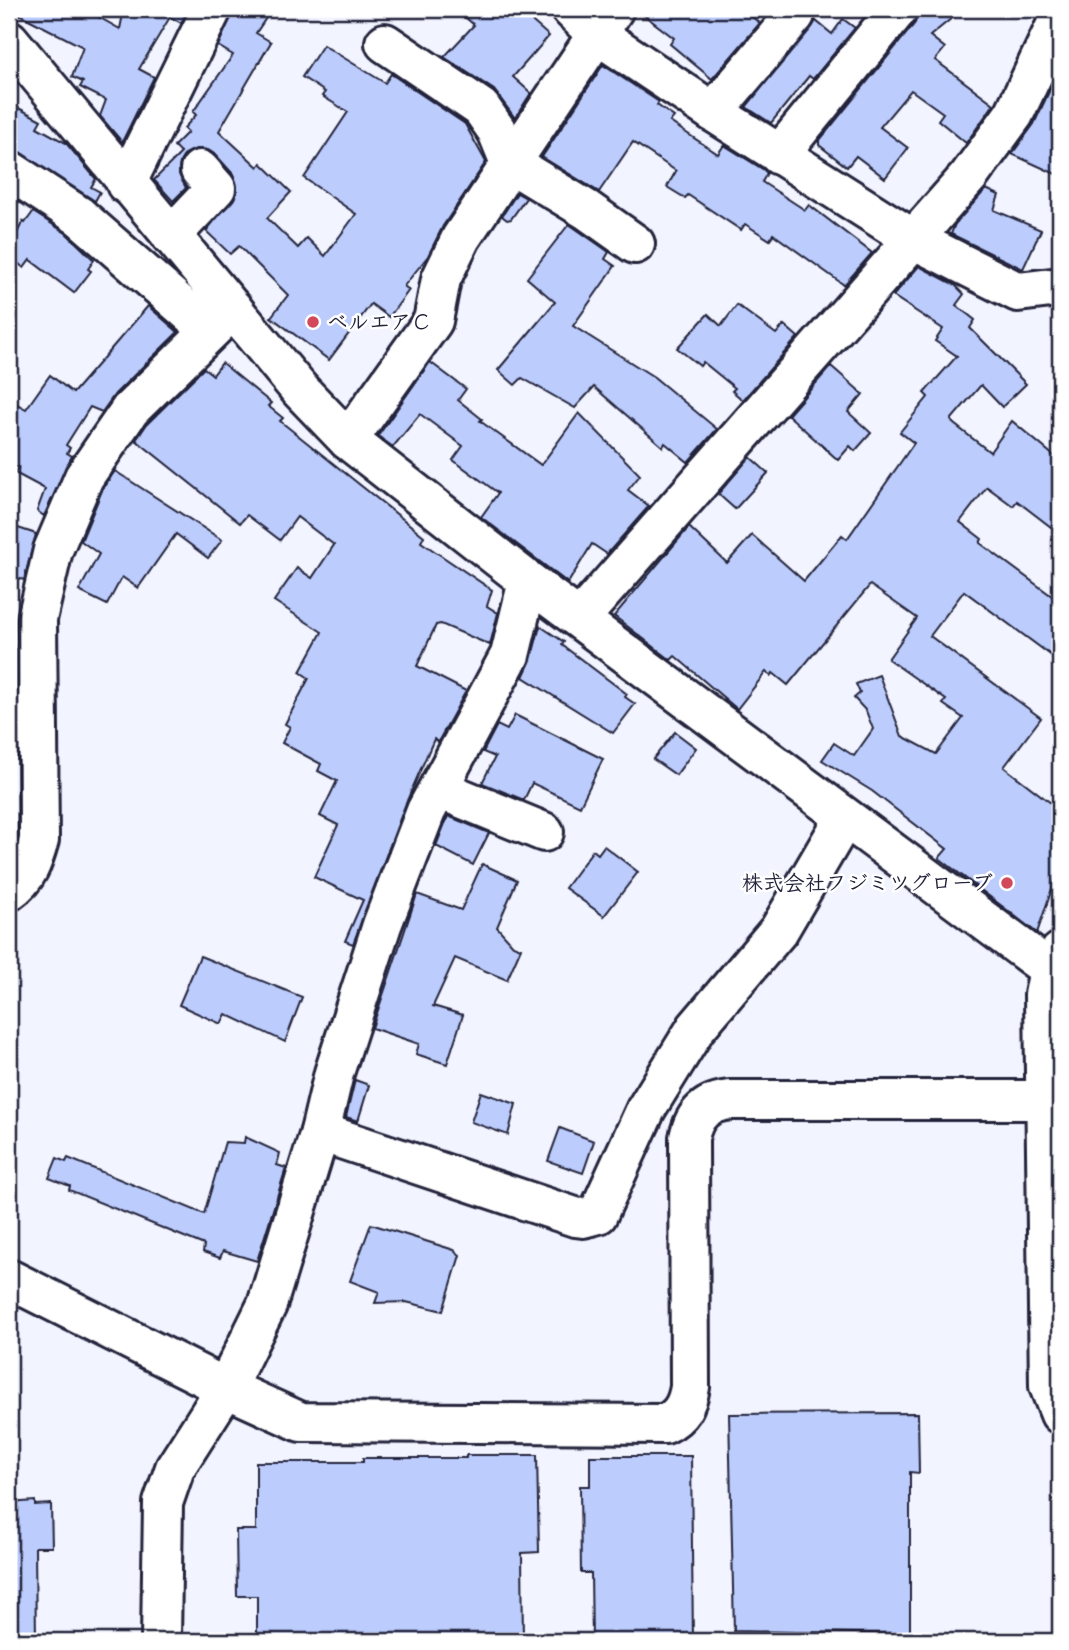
<svg xmlns="http://www.w3.org/2000/svg" width="1069" height="1650" font-family="Pangolin,'Klee One',sans-serif">
<style>
.building{fill:#bccdfd;stroke:#22223b;stroke-width:2}
.lines{fill:none;stroke-linecap:round;stroke-linejoin:round}
.minor-casing{stroke:#22223b;stroke-width:44}
.minor{stroke:#fff;stroke-width:38}
.poi-dot{fill:#d1495b;stroke:#fff;stroke-width:2.5}
.labels{text-anchor:middle;dominant-baseline:central;stroke-width:5;stroke-linejoin:round;paint-order:stroke}
.poi-label{font-size:21px;font-weight:bold;fill:#22223b;stroke:#fff;text-anchor:start}
</style>
<rect width="100%" height="100%" fill="#f2f5ff"/>
<filter id="ink" filterUnits="userSpaceOnUse"><feTurbulence type="fractalNoise" baseFrequency=".0143" numOctaves="2"/><feDisplacementMap in="SourceGraphic" scale="14" xChannelSelector="R" yChannelSelector="G"/><feConvolveMatrix kernelMatrix="1 2 1 2 8 2 1 2 1" color-interpolation-filters="sRGB"/></filter>
<g filter="url(#ink)">
<g class="building">
<path d="M9,9H84L120,29L124,9H188L181,23L170,17L139,69L154,77L122,142L100,116L106,100L80,87L83,82L72,77L83,47Z"/>
<path d="M234,9H272L256,33L271,42L219,131L258,167L261,163L291,192L267,218L298,248L307,238L325,256L356,214L304,178L348,112L322,96L325,92L302,77L323,45L385,83L391,74L465,124L486,162L443,226L428,256L404,286L409,290L389,317L371,304L329,360L271,317L288,295L239,246L230,254L206,231L237,193L233,174L216,155L208,150L196,149L185,154L180,162L179,174L186,188L173,201L154,180L181,153L174,146L188,132L184,128L196,115L193,112L233,55L218,46Z"/>
<path d="M456,9H518L549,36L513,77L531,93L515,118L494,90L444,57L474,25Z"/>
<path d="M636,9H741L760,23L712,79L670,44L674,38Z"/>
<path d="M919,9H963L930,36L945,48L935,60L994,104L966,143L938,120L943,113L911,90L880,127L908,148L885,178L856,156L847,167L819,145V141L915,23Z"/>
<path d="M843,19L855,28L813,79L809,76L771,123L746,107L816,21L832,34Z"/>
<path d="M603,65L659,102L657,105L674,117L670,122L718,154L724,145L764,170L767,173L762,182L805,210L809,205L872,253L844,285L773,234L770,240L745,224L741,230L688,195L685,198L667,187L676,171L633,142L599,192L542,157Z"/>
<path d="M1060,68V176L1012,154L1034,124Z"/>
<path d="M9,103L41,120L37,127L66,143L96,179L91,187L100,192L95,201L9,147Z"/>
<path d="M986,189L999,195L994,210L1041,230L1023,269L951,234L955,224Z"/>
<path d="M517,193L526,198L511,219L507,220L502,216Z"/>
<path d="M33,212L66,233L94,260L88,269L91,271L74,293L30,260L24,268L9,256V249L23,221L25,223Z"/>
<path d="M569,224L609,252L605,259L615,266L573,326L654,377L717,429L688,462L665,443L663,447L594,387L575,408L522,378L515,385L498,370L555,302L527,278Z"/>
<path d="M919,266L955,285L964,294L956,305L975,320L970,328L1026,384L1002,407L981,385L951,420L954,424L990,452L1012,421L1060,461V513L1051,527L1017,501L1013,506L987,487L960,522L982,539L980,543L1060,602V662L964,591L930,636L1041,718L1004,767L1060,810V865L1037,933L939,858L947,849L872,791L822,760L834,743L854,756L873,729L866,711L854,698L860,693L856,684L879,675L902,736L936,754L963,718L943,704L946,700L888,659L917,618L870,585L788,685L773,673L771,676L766,672L737,709L675,656L671,660L614,616L689,527L727,563L752,535L804,581L842,535L847,539L914,443L900,432L928,397L924,393L957,356L935,341L943,329L893,296Z"/>
<path d="M737,305L776,334L784,325L798,337L743,400L732,391L735,388L703,362L700,366L677,348L708,314L721,326Z"/>
<path d="M148,306L178,332L115,394L102,412L90,407L66,445L70,448L67,453L72,456L44,516L37,511L45,489L15,473L18,468L9,463V417L17,404L26,409L50,375L73,393Z"/>
<path d="M430,362L466,389L458,400L482,419L480,421L541,465L579,413L640,475L628,490L649,506L607,554L592,544L568,583L481,517L498,493L453,460L463,446L420,414L393,447L378,436Z"/>
<path d="M222,363L271,403L268,406L283,418L280,421L424,536L421,542L492,590L487,606L498,613L490,645L441,624L436,625L417,666L466,691L438,742L434,739L406,803L353,944L345,941L363,900L314,877L338,825L320,816L337,781L318,771L321,764L282,743L290,727L285,724L309,678L300,672L322,632L274,601L297,568L312,578L334,545L297,517L280,540L247,515L240,523L136,440L147,424L204,368L213,375Z"/>
<path d="M831,366L863,394L848,412L871,433L855,451L850,446L838,460L788,415Z"/>
<path d="M750,457L768,473L735,509L718,494Z"/>
<path d="M115,471L222,540L208,558L176,534L138,588L122,577L107,605L79,591L99,554L81,541L103,488Z"/>
<path d="M9,525L36,534L24,580L9,576Z"/>
<path d="M540,626L564,642L562,645L627,694L625,697L635,704L613,733L523,677L531,660Z"/>
<path d="M515,715L603,759L580,806L532,783L524,800L482,783L495,757L483,752L497,725L507,730Z"/>
<path d="M675,732L696,748L676,775L653,759Z"/>
<path d="M448,816L489,833L473,865L436,846Z"/>
<path d="M604,846L638,872L604,916L565,888L593,850L598,854Z"/>
<path d="M482,864L517,880L497,927L513,945L521,948L507,980L455,958L433,1006L463,1015L447,1064L416,1054L419,1044L372,1028L417,894L461,910Z"/>
<path d="M200,956L302,997L285,1042L226,1014L221,1024L179,1005Z"/>
<path d="M355,1080L369,1085L358,1121L346,1117Z"/>
<path d="M481,1092L516,1104L508,1135L471,1122Z"/>
<path d="M560,1128L594,1141L583,1173L548,1161Z"/>
<path d="M245,1137L280,1153L277,1165L286,1168L257,1261L223,1251L220,1258L203,1252L204,1245L69,1190L70,1186L49,1178L57,1158L66,1162L68,1158L204,1214L225,1142L244,1143Z"/>
<path d="M371,1224L454,1250L460,1255L443,1311L406,1302L375,1303L379,1292L350,1281Z"/>
<path d="M918,1413L919,1473L910,1472V1634L734,1631L729,1414Z"/>
<path d="M466,1455H537L539,1552L522,1553L523,1641H257V1596H237L236,1530H256V1462H363V1458H466Z"/>
<path d="M590,1456H691L693,1641H592L591,1573H581L580,1486H590Z"/>
<path d="M35,1501V1505L51,1504L52,1547H35L36,1641H9V1503Z"/>
</g>
<g class="lines">
<defs>
<g id="minor">
<path d="M571,9L595,33L713,112L913,239L1018,292L1060,287"/>
<path d="M9,40L300,390L348,440L528,581L1060,977"/>
<path d="M385,43L481,108L497,131L510,163L587,210L635,244"/>
<path d="M713,112L795,15L789,9"/>
<path d="M779,155L898,9"/>
<path d="M9,170L79,216L209,330"/>
<path d="M126,184L212,9"/>
<path d="M171,236L216,188L200,170"/>
<path d="M348,440L433,321L441,279L461,238L614,9"/>
<path d="M580,618L969,176L1014,114L1060,17"/>
<path d="M439,789L544,832"/>
<path d="M9,891C28,878 33,861 39,840L37,619L53,550L84,477L130,410L233,309"/>
<path d="M1060,952L1049,969L1044,995L1049,1386L1060,1414"/>
<path d="M320,1132L575,1217L583,1218L598,1214L646,1109L696,1028L779,930L844,819"/>
<path d="M9,1279L226,1388L301,1422L665,1424C681,1416 687,1405 690,1387L689,1138C694,1114 706,1102 731,1100H1046"/>
<path d="M161,1641L163,1503L175,1468L226,1388L267,1305L320,1132L334,1073L382,925L426,811L510,655L528,581"/>
</g>
</defs>
<use href="#minor" class="minor-casing"/>
<use href="#minor" class="minor"/>
</g>
</g>
<g class="poi-dot">
<circle cx="313" cy="322" r="7"/>
<circle cx="1007" cy="883" r="7"/>
</g>
<g class="labels">
<g class="poi-label">
<text x="327" y="322">ベルエアＣ</text>
<text x="993" y="883" text-anchor="end">株式会社フジミツグローブ</text>
</g>
</g>
<rect width="1069" height="1650" fill="none" stroke="#fff" stroke-width="35"/>
<rect x="18" y="18" width="1034" height="1615" fill="none" stroke="#22223b" stroke-width="2.5" filter="url(#ink)"/>
</svg>
